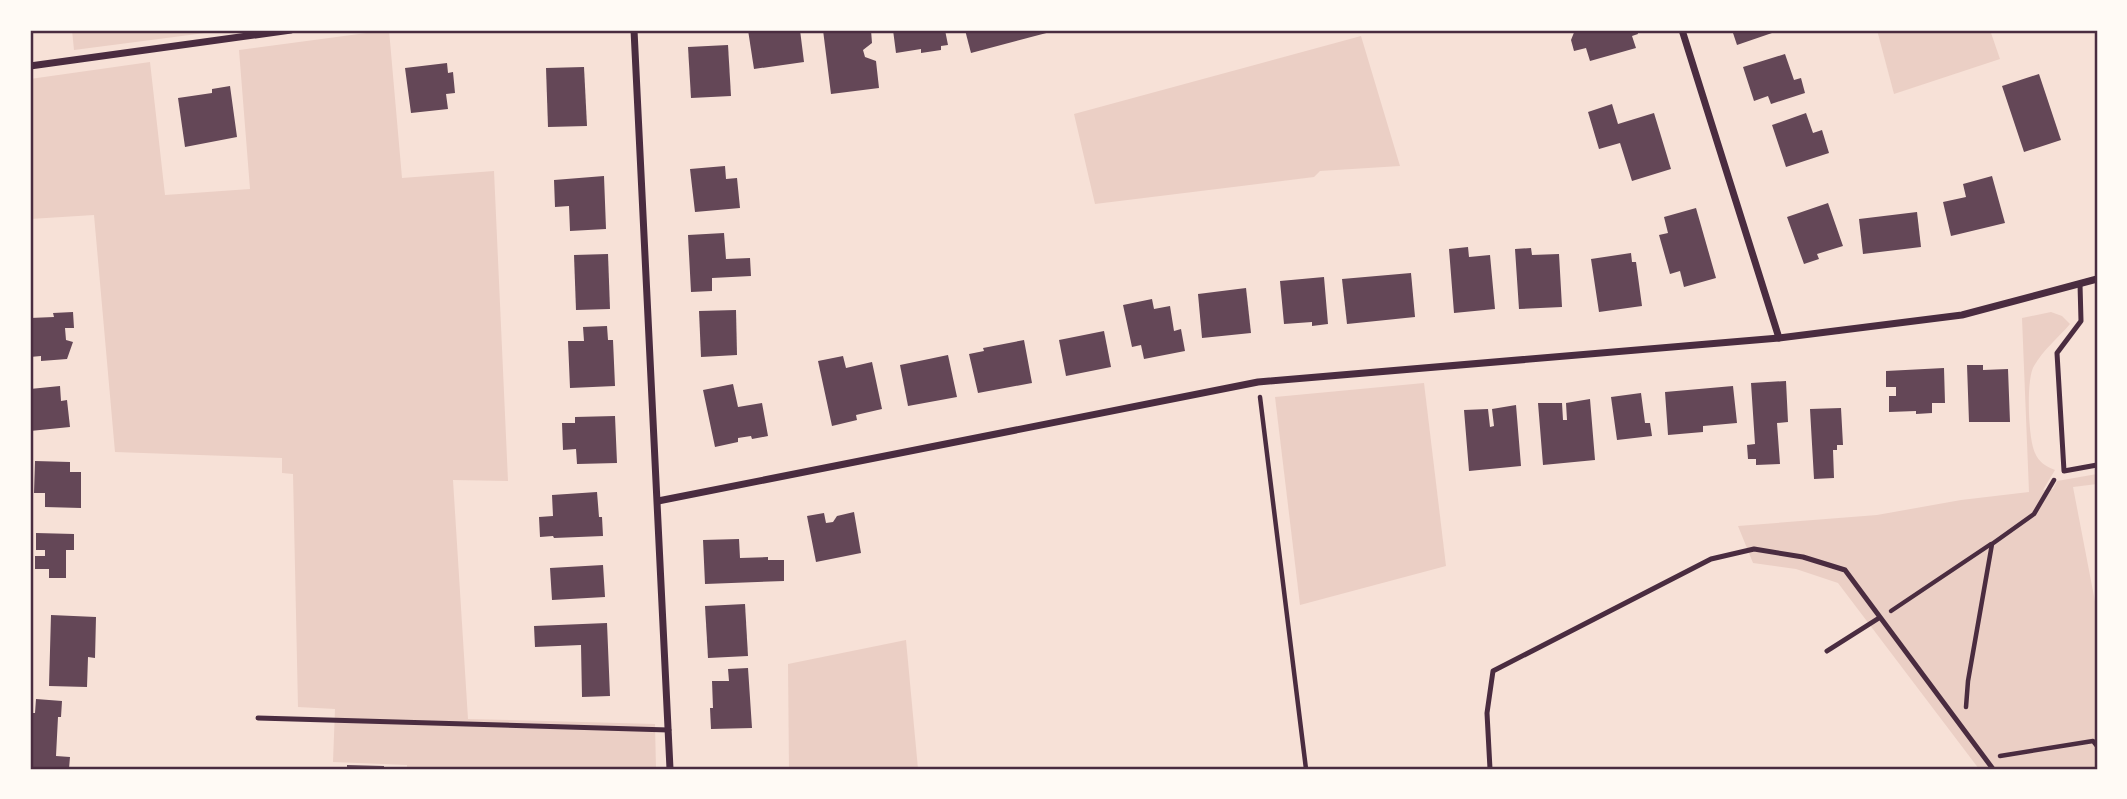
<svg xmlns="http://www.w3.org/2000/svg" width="2127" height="799" font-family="Signika,sans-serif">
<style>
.green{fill:#ebcfc5}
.building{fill:#644757}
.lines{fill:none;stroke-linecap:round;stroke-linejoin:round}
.path{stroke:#4a2c40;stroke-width:4.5}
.service{stroke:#4a2c40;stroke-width:5}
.minor{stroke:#4a2c40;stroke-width:7}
.neatline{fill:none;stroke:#4a2c40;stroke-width:2.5}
</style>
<rect width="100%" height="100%" fill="#f7e1d7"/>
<g class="green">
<path d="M72,30H228L74,50Z"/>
<path d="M389,30L402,178L494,171L508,481L453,480L468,719L655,724L656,769H407V765L333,762L335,709L298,707L293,474L282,473V458L115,452L94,215L30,219V79L150,62L165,195L250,189L239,50Z"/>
<path d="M1877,30H1990L2000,59L1894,94Z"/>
<path d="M1361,36L1400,166L1320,171L1314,177L1095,204L1074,114Z"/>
<path d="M2051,312L2062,316L2070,324C2059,337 2043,350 2034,366C2026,378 2028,439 2035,453C2039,462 2045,466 2055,470L2043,490L2053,489L2057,481L2097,474V484L2073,487L2097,612V769H1979L1838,583L1796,569L1753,563L1738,526L1877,515L1961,500L2029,492L2022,318Z"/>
<path d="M1424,383L1446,566L1300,605L1275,397Z"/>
<path d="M906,640L918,769H789L788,664Z"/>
</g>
<g class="building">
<path d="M748,30H800L804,62L754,69Z"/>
<path d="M823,30H871L872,43L863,50L865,57L876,61L879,88L831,94Z"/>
<path d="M893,30H945L948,45L941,46V50L921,53V49L896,53Z"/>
<path d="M965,30H1054V31L971,53Z"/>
<path d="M1575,30H1637L1638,34L1632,36L1636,48L1590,61L1586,48L1574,51L1571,40Z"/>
<path d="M1732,30H1781L1737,45Z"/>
<path d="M728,45L731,96L691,98L688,47Z"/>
<path d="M1785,54L1794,80L1801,78L1805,93L1771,104L1768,96L1754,101L1743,67Z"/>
<path d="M447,63L448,73L453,72L455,93L446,94L448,109L411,113L405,68Z"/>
<path d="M584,67L587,126L548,127L546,68Z"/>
<path d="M2039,74L2061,140L2024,152L2002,86Z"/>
<path d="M230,86L237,137L185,147L178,98L212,93V89Z"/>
<path d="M1612,104L1618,124L1654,113L1671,169L1632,181L1620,143L1599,149L1588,112Z"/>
<path d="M1806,113L1813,133L1822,130L1829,153L1786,167L1772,125Z"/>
<path d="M725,166L726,179L737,178L740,208L695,212L690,169Z"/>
<path d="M604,176L606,229L570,231L569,206L555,207L554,180Z"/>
<path d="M1992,176L2005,223L1951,236L1943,202L1966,197L1963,184Z"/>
<path d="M1828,203L1843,246L1817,254L1819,259L1804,264L1787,217Z"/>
<path d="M1696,208L1716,278L1684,287L1680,271L1670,274L1659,235L1668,233L1664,217Z"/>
<path d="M1917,212L1921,247L1863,254L1859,219Z"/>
<path d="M724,233L726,259L750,258L751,276L712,278V291L691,292L688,235Z"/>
<path d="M1468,247L1469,257L1490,255L1495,309L1454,313L1449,249Z"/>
<path d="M1531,248L1532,255L1559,254L1562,307L1519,309L1515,249Z"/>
<path d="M1631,253L1632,262H1636L1642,306L1599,312L1591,259Z"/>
<path d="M608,254L610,309L576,310L574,255Z"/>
<path d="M1411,273L1415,317L1347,324L1342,279Z"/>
<path d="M1324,277L1328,324L1312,326V322L1284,324L1280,281Z"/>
<path d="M1246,288L1251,333L1202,338L1198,294Z"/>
<path d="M1152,299L1154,309L1170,306L1174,331L1181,329L1185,351L1144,359L1141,345L1132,347L1123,305Z"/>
<path d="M736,310L737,355L701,357L699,311Z"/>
<path d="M73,312L74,328H65L66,340L73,342L67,359L41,361V356L30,357V318L54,317L53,313Z"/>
<path d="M607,326L608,340H613L615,386L570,388L568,341H584L583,327Z"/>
<path d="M1104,331L1111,367L1066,376L1059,340Z"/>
<path d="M1024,340L1032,383L978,393L969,354L984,351L983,348Z"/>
<path d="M948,355L957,397L908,406L900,365Z"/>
<path d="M843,356L846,368L872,362L882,409L856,415L857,420L832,426L818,361Z"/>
<path d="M1967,365H1983V370L2008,369L2010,422H1969Z"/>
<path d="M1944,368L1945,403H1932V413L1916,414V411L1889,412V396H1896V387H1886V371Z"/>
<path d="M1786,381L1788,422L1777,423L1780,464L1756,465V459H1748L1747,445L1755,444L1751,383Z"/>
<path d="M733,384L738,407L762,403L768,436L752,439L751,436L738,438V442L715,447L703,390Z"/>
<path d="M60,386L61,401L67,400L70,427L30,431V389Z"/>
<path d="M1733,386L1737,423L1703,426V432L1668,435L1665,392Z"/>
<path d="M1641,393L1645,423H1650L1652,436L1617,440L1611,397Z"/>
<path d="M1590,399L1595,460L1543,465L1538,403H1562L1563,420H1567L1566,403Z"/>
<path d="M1516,405L1521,466L1469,471L1464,410L1488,409L1490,427L1494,426L1492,409Z"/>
<path d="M1841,408L1843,445H1837V450H1833L1834,478L1814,479L1810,409Z"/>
<path d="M615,416L617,463L577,464L576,449L563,450L562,423H575V417Z"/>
<path d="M35,461L70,462V472H81V508L45,507V493H34Z"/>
<path d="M597,492L599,517H602L603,536L554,538L553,536L540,537L539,517L553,516L552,495Z"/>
<path d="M854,512L861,553L816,562L807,516L824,513L826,523L833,522L837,516Z"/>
<path d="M36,533L74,534V550H66V578H49V569H35V556H45V550H36Z"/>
<path d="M739,539L740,558L768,557V560H784V581L705,584L703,540Z"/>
<path d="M603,565L605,597L552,600L550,568Z"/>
<path d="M745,604L748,656L708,658L705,606Z"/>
<path d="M51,615L96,617L95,658L88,657L87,687L49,686Z"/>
<path d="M607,623L610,696L582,697L581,645L535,647L534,626Z"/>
<path d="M748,668L752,728L711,729L710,708H713L712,681H729L728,669Z"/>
<path d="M36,699L62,701L61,717H58L56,756L70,757L69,769H33V767H30V713H35Z"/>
<path d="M347,765L384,766V769H347Z"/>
</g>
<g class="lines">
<g class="path">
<path d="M1260,397L1306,769"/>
<path d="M1891,611L1991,544"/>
<path d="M1966,707L1968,681L1992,544L2034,514L2054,480"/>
<path d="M2000,756L2093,741L2097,746"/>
</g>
<g class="service">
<path d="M2080,284L2081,321L2057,353L2064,471L2097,465"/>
<path d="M1827,651L1879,618"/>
<path d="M258,718L669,730"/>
<path d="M1490,769L1487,713L1493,671L1711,559L1754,549L1803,557L1845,570L1993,769"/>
</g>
<g class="minor">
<path d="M634,30L670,769"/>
<path d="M1682,30L1779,338"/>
<path d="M30,66L291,30"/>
<path d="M658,501L1258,382L1779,338L1962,315L2097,279"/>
</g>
</g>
<rect width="2127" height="799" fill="none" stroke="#fffaf5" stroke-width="63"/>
<rect x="32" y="32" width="2064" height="736" class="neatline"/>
</svg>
